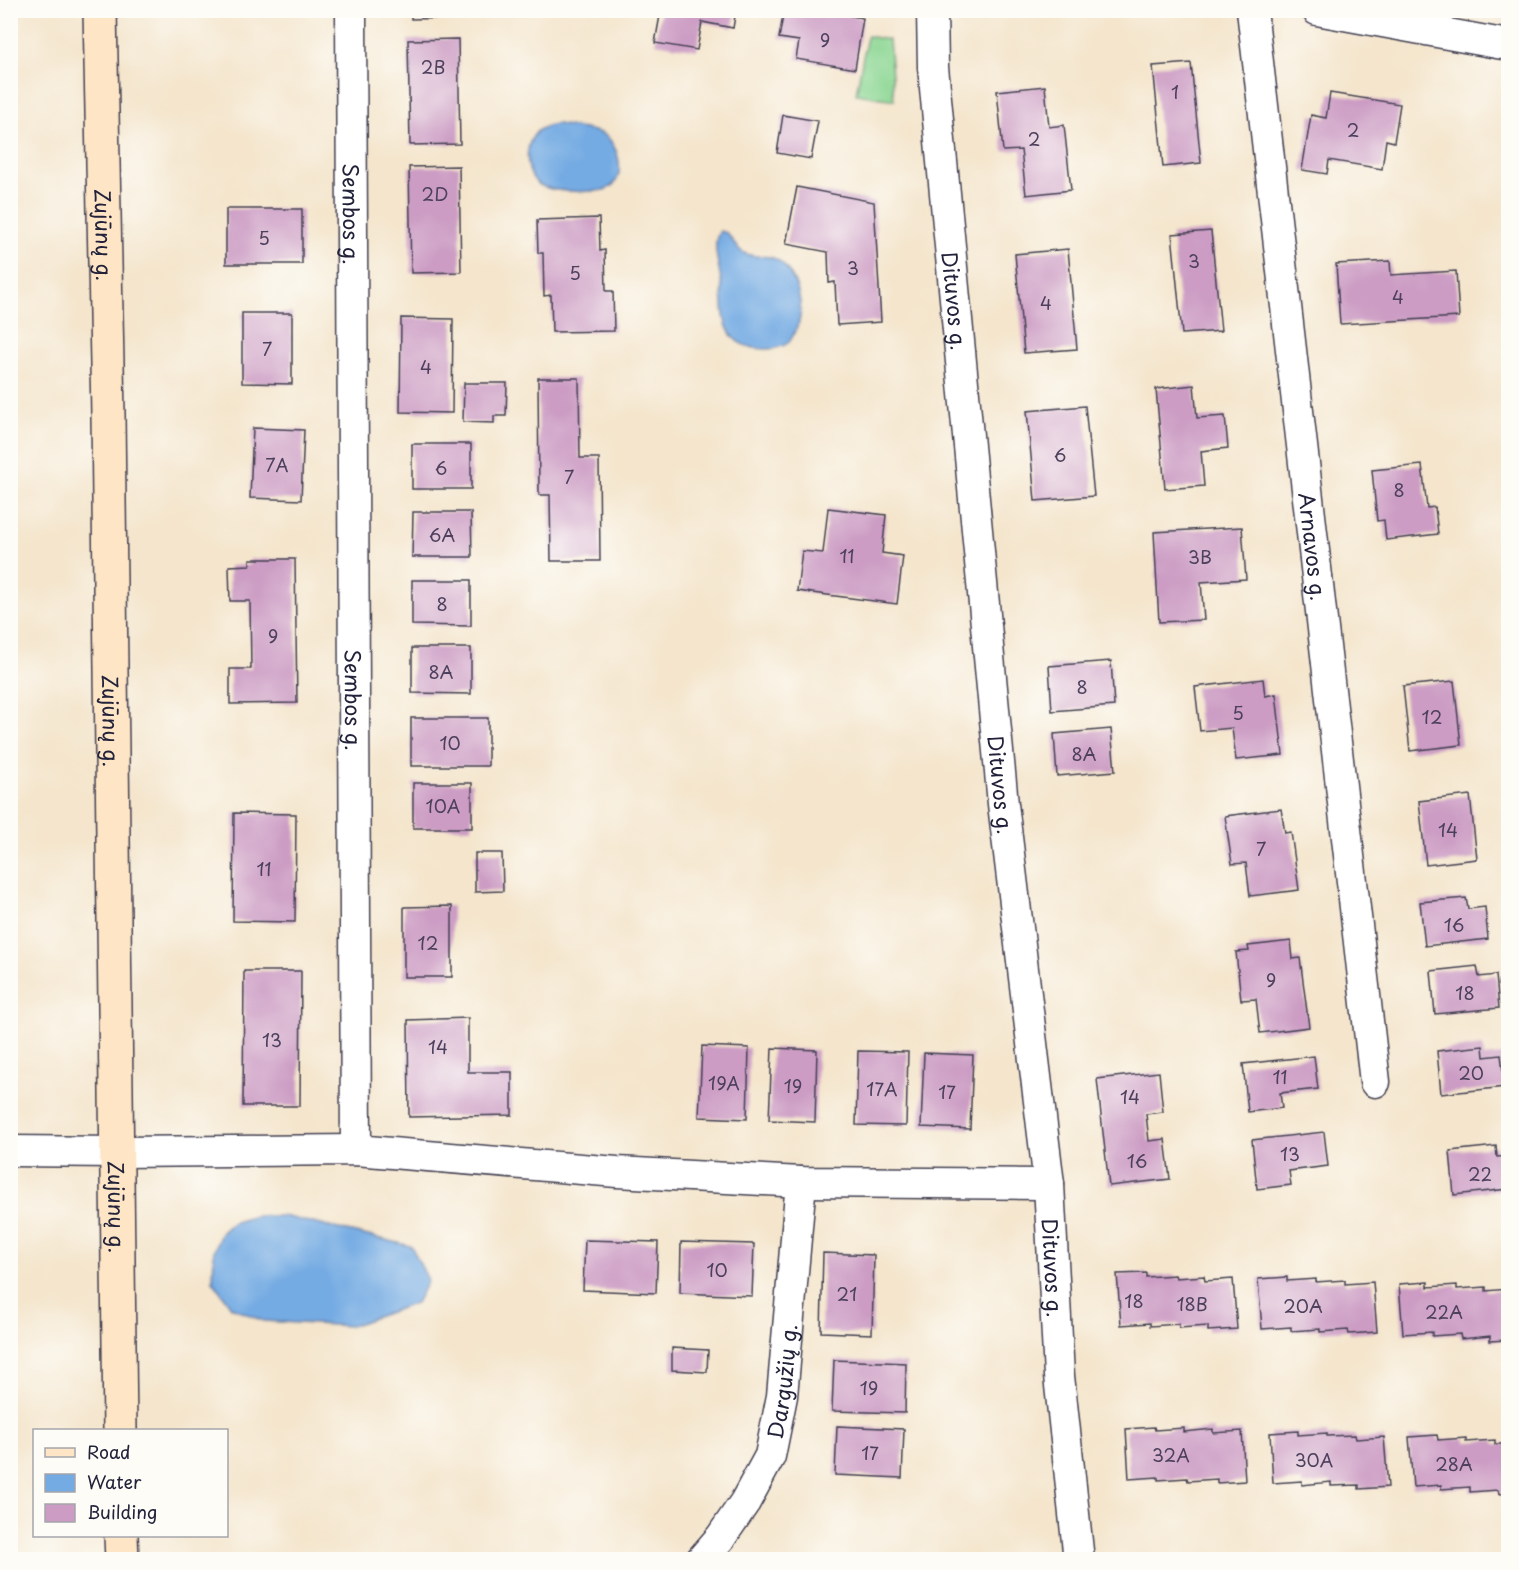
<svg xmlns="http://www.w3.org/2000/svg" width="1519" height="1570" font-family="'Playpen Sans',sans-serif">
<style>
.green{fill:#8dd794;stroke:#587c68;stroke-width:1.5}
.water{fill:#75abe3;stroke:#4c668f;stroke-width:1.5}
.building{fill:#cc9cc4}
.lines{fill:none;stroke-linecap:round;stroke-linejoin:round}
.street-casing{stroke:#423f51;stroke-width:33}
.secondary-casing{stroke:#423f51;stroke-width:36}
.street{stroke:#fff;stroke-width:30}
.secondary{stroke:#fee5c5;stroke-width:33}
.labels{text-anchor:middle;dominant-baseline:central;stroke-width:4.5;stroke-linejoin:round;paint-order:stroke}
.number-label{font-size:18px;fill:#4c405d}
.street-label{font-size:21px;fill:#22223b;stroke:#fdfcf7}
</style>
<rect width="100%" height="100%" fill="#fdfcf7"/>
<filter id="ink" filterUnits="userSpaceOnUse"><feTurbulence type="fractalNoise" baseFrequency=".0167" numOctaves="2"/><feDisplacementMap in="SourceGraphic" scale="12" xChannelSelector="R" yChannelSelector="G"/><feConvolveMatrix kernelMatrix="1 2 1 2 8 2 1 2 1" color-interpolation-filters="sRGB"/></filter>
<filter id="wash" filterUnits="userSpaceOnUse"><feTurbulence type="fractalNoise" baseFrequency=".008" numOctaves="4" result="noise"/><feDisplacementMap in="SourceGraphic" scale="24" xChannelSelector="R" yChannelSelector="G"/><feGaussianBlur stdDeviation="1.35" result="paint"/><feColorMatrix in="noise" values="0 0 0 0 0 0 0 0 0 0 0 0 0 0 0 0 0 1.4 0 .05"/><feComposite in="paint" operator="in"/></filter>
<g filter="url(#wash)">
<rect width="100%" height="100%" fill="#f4e5cc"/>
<path class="green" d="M867,36L889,40L894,100L856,94Z"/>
<g class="water">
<path d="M558,124C569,127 593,129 603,134C618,143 626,173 612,186C607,190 600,191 595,191C580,192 553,192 540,185C525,176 524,148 534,135C539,127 549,125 558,124Z"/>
<path d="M720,231L727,233C732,239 737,250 744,253C759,261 771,249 786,268C799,285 806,312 795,332C793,335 791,341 788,343C774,353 743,350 733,337C720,321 724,298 721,280C719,265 711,244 720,231Z"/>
<path d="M255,1216H283L411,1246L428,1280L416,1303L351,1326L263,1321L231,1307L213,1281L214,1251L221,1233L232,1223Z"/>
</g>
<g id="blocks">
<g class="building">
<path d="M411,10H461V18L411,19Z"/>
<path d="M661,10H736L733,28L702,22L697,50L655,43Z"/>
<path d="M784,10H818L863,18L855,69L796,59L799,41L779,38Z"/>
<path d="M458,39L460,144L410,145L408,40Z"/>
<path d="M1191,63L1201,163L1163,167L1153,66Z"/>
<path d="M1045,86L1049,127L1064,125L1071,190L1026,195L1021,150L1003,151L997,91Z"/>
<path d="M1330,93L1400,104L1394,142L1386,140L1382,169L1329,160L1327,174L1302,170L1311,115L1326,118Z"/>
<path d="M783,115L818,121L811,159L777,153Z"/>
<path d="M459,166L461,272L411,273L409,167Z"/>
<path d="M797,187L874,202L881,322L837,325L835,282L829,283L828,252L786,244Z"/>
<rect x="226" y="209" width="76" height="55"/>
<path d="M599,218L600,251L605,250L606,291H613L614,331L552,332L551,295L544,296L543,253H538L537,220Z"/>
<path d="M1211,231L1221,331L1182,334L1172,234Z"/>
<path d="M1068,249L1077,349L1024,353L1015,254Z"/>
<path d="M1390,261L1391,275L1456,271L1459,317L1340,324L1336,264Z"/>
<path d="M242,313H292V384L242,383Z"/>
<path d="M401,318L453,319L452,413L400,412Z"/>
<path d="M538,378H579L580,458H599L600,561H551L550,495H539Z"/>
<path d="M464,383H507L506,416H494V423L463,422Z"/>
<path d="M1194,385L1197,418L1225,416L1228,448L1201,451L1204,486L1165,489L1156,389Z"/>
<path d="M1085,406L1094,496L1035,501L1027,411Z"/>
<path d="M253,428L304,430L301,500L250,498Z"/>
<rect x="412" y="444" width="59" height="45"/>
<path d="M1422,465L1427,508L1435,507L1438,534L1386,540L1384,520L1377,521L1372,470Z"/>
<path d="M828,508L886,515L882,553L903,556L897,604L797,591L802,551L823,553Z"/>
<path d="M413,512H471L472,557H412Z"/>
<path d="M1242,527L1246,579L1201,582L1204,620L1159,622L1154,532Z"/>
<path d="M250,559H295L297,703L230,704V669H251L250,601H230L229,566L250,565Z"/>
<path d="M412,580H471V626L412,625Z"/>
<path d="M412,648H471V694L412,693Z"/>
<path d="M1111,661L1114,706L1052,711L1049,666Z"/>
<path d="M1263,679L1265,696L1276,694L1283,755L1236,760L1232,728L1200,731L1195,687Z"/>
<path d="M1454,681L1461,745L1410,751L1403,686Z"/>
<rect x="411" y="718" width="77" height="48"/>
<path d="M1111,729L1115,771L1057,776L1054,734Z"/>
<rect x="413" y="783" width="59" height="45"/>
<path d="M1470,795L1477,859L1426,865L1419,801Z"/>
<path d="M1281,809L1285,833L1291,832L1299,890L1250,896L1246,863L1232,864L1225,816Z"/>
<path d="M234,813L296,814L295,922L233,921Z"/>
<path d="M475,853H502L503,891L475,892Z"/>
<path d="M1466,898L1468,909L1485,907L1488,939L1425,946L1420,902Z"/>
<path d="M452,906V977H404V907Z"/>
<path d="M1291,941L1293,959L1300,958L1309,1027L1260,1033L1256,999L1241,1000L1236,952L1249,951L1248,946Z"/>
<path d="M1477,966L1479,977L1496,975L1499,1008L1435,1014L1431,971Z"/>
<path d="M244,971H301L300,1106H243Z"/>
<path d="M468,1018V1072H512V1115L409,1117L408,1020Z"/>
<path d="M702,1046L749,1048L747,1119L699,1117Z"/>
<path d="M1483,1046L1484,1057L1501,1055L1505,1087L1441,1094L1437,1051Z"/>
<path d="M772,1048L817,1050L815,1122L769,1120Z"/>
<path d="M858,1051L908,1052L906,1126L856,1125Z"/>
<path d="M924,1053L973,1055L970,1129L921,1127Z"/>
<path d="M1314,1056L1318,1089L1280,1093L1282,1108L1248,1112L1243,1064Z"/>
<path d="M1159,1072L1163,1112L1146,1114L1149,1141L1165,1139L1170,1179L1109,1186L1097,1079Z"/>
<path d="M1324,1132L1328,1166L1289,1171L1291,1185L1257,1189L1252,1140Z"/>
<path d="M1496,1146L1497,1157L1508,1156V1189L1454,1195L1450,1151Z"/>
<path d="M585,1240L658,1242L656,1293L583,1290Z"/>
<path d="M681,1242L754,1244L752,1296L680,1293Z"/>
<path d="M823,1253L874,1255L872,1334L821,1332Z"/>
<path d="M1146,1273V1277L1175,1275L1176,1278L1204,1276L1205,1281L1233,1279L1237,1329L1208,1331V1326L1179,1328V1324L1150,1326V1323L1121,1325L1117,1274Z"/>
<path d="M1287,1277V1281L1316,1279V1282L1345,1280V1284L1373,1282L1377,1332L1349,1334L1348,1330L1320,1332V1329L1291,1331V1327L1262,1329L1258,1279Z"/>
<path d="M1428,1282V1287L1457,1285V1289L1486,1287V1291L1508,1289V1340L1490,1341V1336L1461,1339L1460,1334L1432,1336V1332L1403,1334L1399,1284Z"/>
<path d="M672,1348L708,1350L707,1372L672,1370Z"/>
<path d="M834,1360L906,1363L905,1413L832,1411Z"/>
<path d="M837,1426L904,1429L902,1478L835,1475Z"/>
<path d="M1154,1427L1155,1430L1184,1428V1432L1213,1429V1433L1242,1431L1245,1481L1217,1483V1479L1188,1481L1187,1478L1158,1480V1477L1129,1479L1126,1429Z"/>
<path d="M1298,1431V1435L1327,1433V1436L1355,1435L1356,1439L1384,1437L1388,1487L1359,1489V1485L1331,1486V1482L1302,1485V1481L1273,1483L1270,1433Z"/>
<path d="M1437,1435L1438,1440L1466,1438V1442L1495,1440V1444H1508V1493L1499,1494L1498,1490L1470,1492V1487L1441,1489V1485L1413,1487L1409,1437Z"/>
</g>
</g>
</g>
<g filter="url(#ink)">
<use href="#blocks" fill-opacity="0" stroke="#423f51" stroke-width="1.5"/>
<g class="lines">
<defs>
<g id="street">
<path id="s1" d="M351,10L356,1150"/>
<path id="s2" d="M932,10L933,67L1003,804L1049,1184L1059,1376L1079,1560"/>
<path id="s3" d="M1252,10L1375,1082"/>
<path d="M1317,10L1508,45"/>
<path d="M10,1151L117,1152L356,1150L617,1172L801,1182L1049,1184"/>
<path id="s4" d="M701,1560L721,1537L745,1502L770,1456L782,1396L801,1182"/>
</g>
<g id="secondary">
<path id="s5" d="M100,10L108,415L120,1430"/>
<path d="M121,1536L122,1560"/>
</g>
</defs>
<use href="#street" class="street-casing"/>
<use href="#secondary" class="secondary-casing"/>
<use href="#street" class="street"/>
<use href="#secondary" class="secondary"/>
</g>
</g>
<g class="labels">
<g class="number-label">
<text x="825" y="39">9</text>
<text x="433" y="66">2B</text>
<text x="1175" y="91">1</text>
<text x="1353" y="129">2</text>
<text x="1034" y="138">2</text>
<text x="435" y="193">2D</text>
<text x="264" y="237">5</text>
<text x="1194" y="260">3</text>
<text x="853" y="267">3</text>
<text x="575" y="272">5</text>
<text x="1398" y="296">4</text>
<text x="1046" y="302">4</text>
<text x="267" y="348">7</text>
<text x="426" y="366">4</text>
<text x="1060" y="454">6</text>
<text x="277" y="464">7A</text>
<text x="441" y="467">6</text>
<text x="569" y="476">7</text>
<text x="1399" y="489">8</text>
<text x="442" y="534">6A</text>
<text x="847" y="555">11</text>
<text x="1200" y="556">3B</text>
<text x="442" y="603">8</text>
<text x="273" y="635">9</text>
<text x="441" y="671">8A</text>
<text x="1082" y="686">8</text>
<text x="1238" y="712">5</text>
<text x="1432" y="716">12</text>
<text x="450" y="742">10</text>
<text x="1084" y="753">8A</text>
<text x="443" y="805">10A</text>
<text x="1448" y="829">14</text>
<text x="1261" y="848">7</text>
<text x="264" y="868">11</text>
<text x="1454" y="924">16</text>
<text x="428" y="942">12</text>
<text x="1271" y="979">9</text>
<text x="1465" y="992">18</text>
<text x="272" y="1039">13</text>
<text x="438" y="1046">14</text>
<text x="1471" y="1072">20</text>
<text x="1280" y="1076">11</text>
<text x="724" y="1082">19A</text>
<text x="793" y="1085">19</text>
<text x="882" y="1088">17A</text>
<text x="947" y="1091">17</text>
<text x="1130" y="1096">14</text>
<text x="1290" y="1153">13</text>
<text x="1137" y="1160">16</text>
<text x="1480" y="1173">22</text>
<text x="717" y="1269">10</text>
<text x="847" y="1293">21</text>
<text x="1134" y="1300">18</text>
<text x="1192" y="1303">18B</text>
<text x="1303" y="1305">20A</text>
<text x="1444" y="1311">22A</text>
<text x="869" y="1387">19</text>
<text x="870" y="1452">17</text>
<text x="1171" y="1454">32A</text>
<text x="1314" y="1459">30A</text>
<text x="1454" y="1463">28A</text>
</g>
<g class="street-label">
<text stroke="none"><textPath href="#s1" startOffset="204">Sembos g.</textPath></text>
<text stroke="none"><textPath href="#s5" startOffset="225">Zujūnų g.</textPath></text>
<text stroke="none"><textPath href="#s2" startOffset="292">Dituvos g.</textPath></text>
<text stroke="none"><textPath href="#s3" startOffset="540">Arnavos g.</textPath></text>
<text stroke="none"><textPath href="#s1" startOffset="690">Sembos g.</textPath></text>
<text stroke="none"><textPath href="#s5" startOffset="711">Zujūnų g.</textPath></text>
<text stroke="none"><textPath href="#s2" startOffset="778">Dituvos g.</textPath></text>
<text stroke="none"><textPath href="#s5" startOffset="1197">Zujūnų g.</textPath></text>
<text stroke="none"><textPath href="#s2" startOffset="1264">Dituvos g.</textPath></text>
<text stroke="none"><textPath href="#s4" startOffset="201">Dargužių g.</textPath></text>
</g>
</g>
<rect width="1519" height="1570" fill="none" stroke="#fdfcf7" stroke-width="36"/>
<rect x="33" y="1429" width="195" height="108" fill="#fdfcf7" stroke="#a5a5ac" stroke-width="1.5"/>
<rect x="45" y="1448" width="30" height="9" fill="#fee5c5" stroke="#a5a5ac" stroke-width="1.5"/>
<text x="87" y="1459" font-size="18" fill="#22223b">Road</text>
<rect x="45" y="1474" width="30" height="18" fill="#75abe3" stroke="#a5a5ac" stroke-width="1.5"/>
<text x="87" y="1489" font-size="18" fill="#22223b">Water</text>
<rect x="45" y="1504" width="30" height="18" fill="#cc9cc4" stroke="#a5a5ac" stroke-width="1.5"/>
<text x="87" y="1519" font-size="18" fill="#22223b">Building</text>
</svg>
